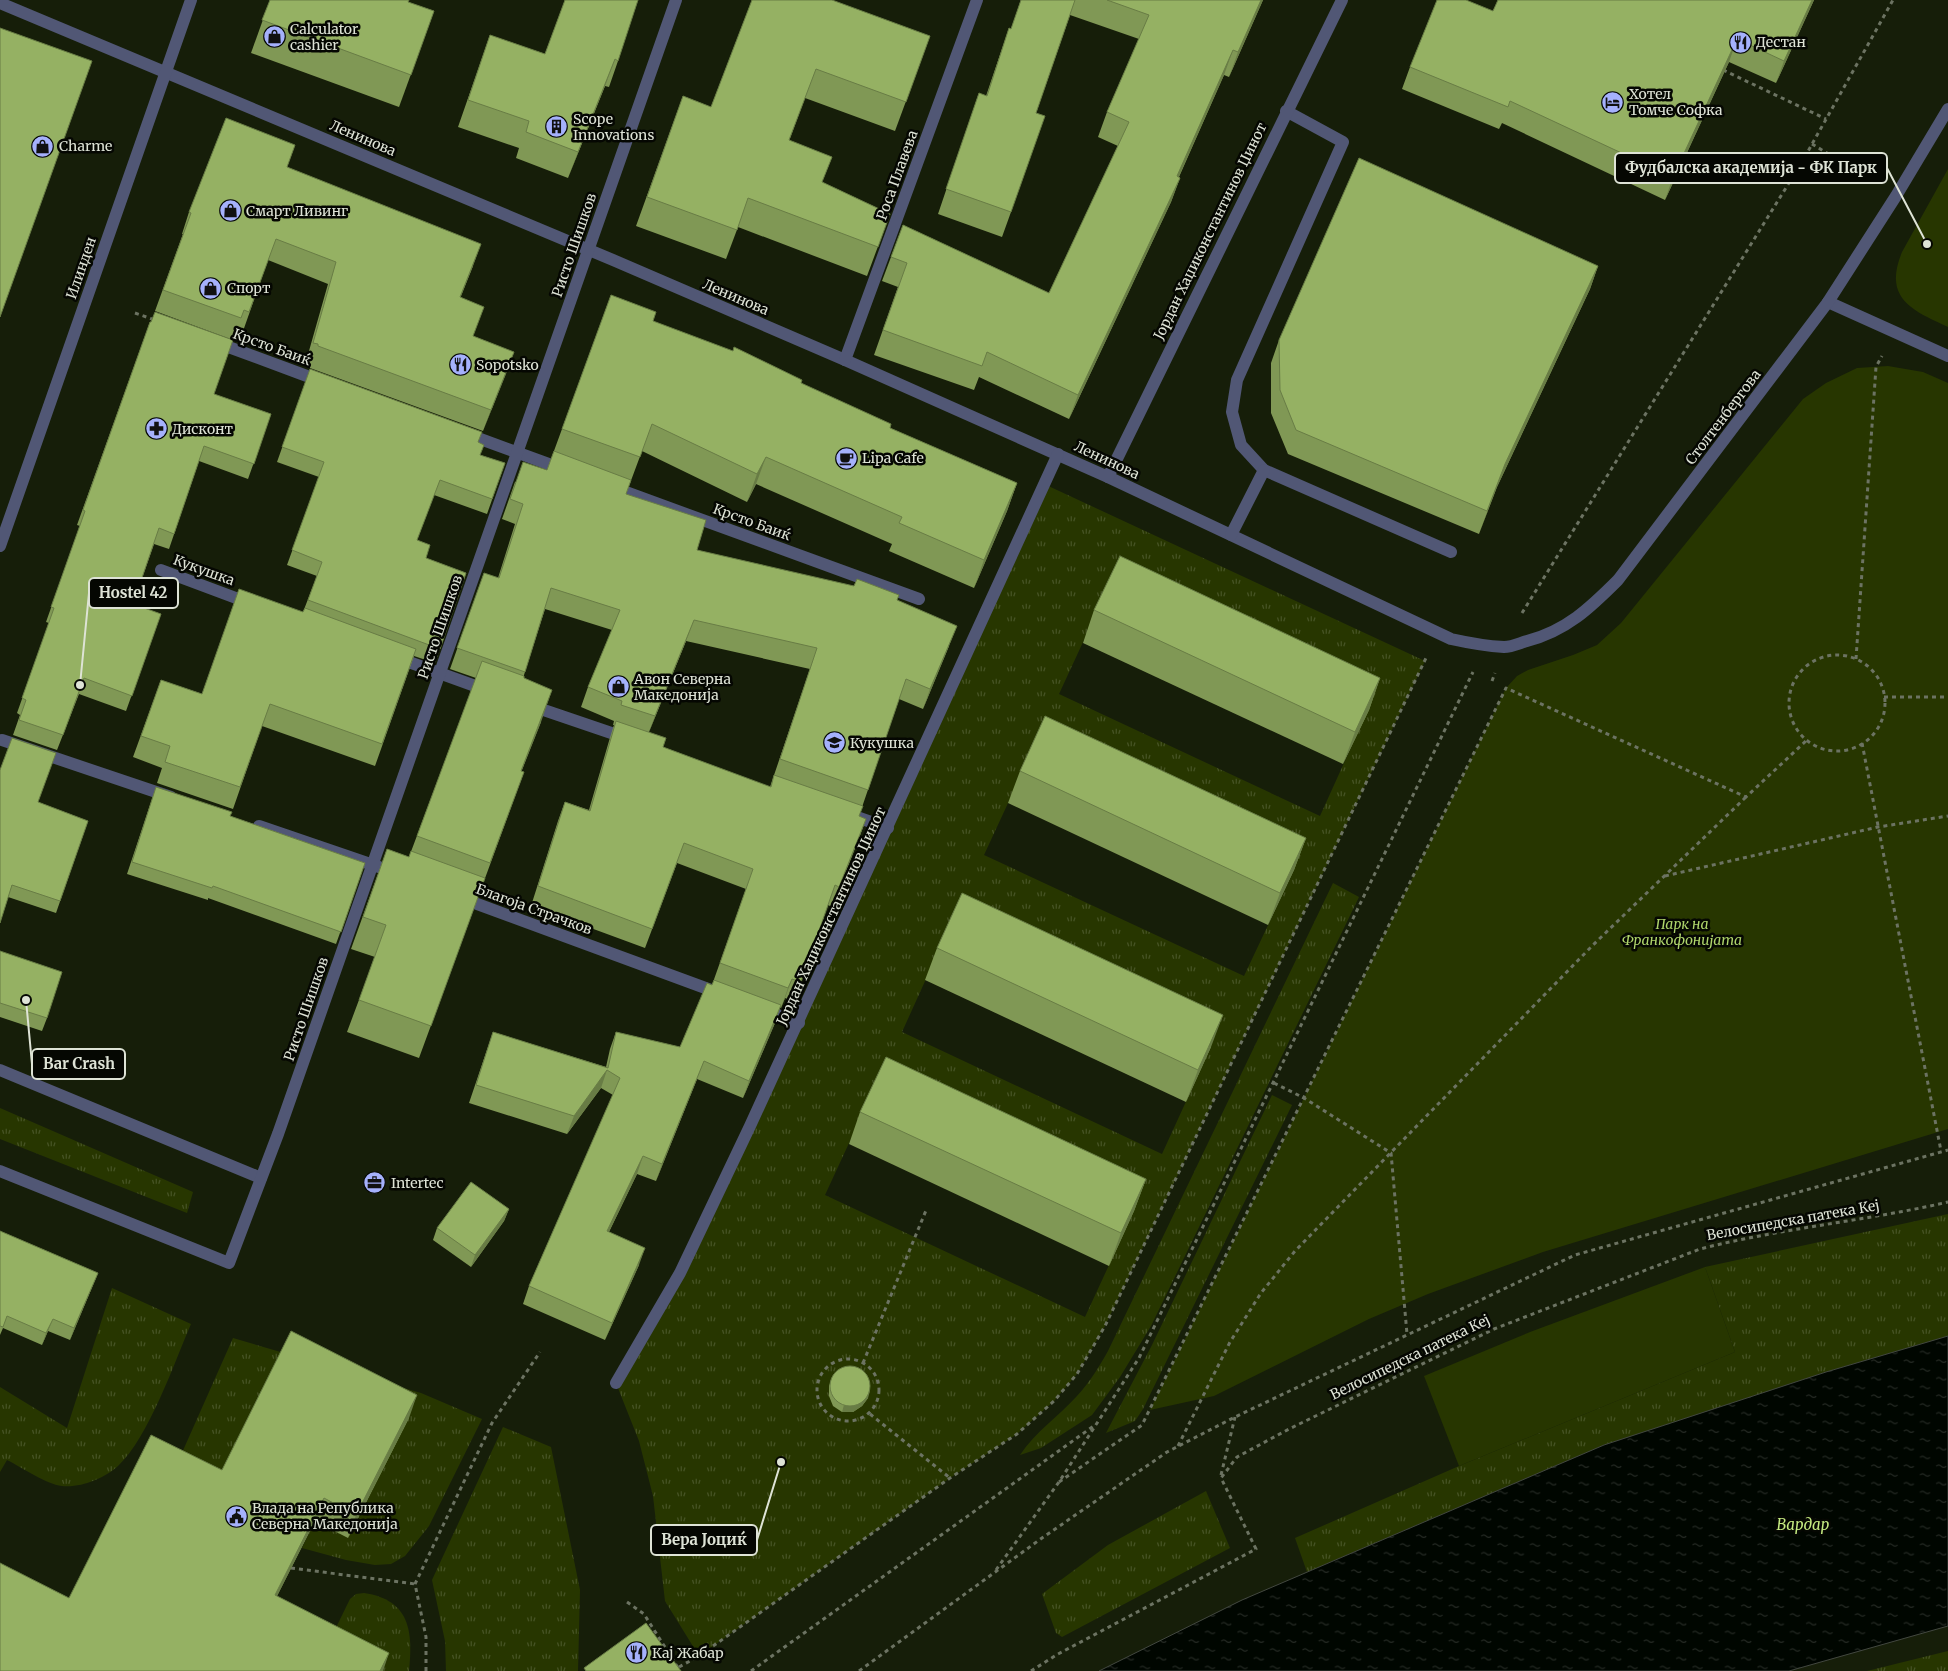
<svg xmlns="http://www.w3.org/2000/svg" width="1948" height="1671" font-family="Merriweather,serif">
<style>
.grass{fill:url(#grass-tufts);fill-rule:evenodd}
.park{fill:#273600}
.water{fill:url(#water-ripples);stroke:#434840}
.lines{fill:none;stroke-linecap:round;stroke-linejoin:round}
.path{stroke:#6c7362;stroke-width:3;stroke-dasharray:4 4;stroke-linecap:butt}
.service{stroke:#515775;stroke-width:12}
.minor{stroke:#515775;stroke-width:12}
.tertiary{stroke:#515775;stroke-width:12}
.wall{fill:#809855;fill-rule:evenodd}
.shaded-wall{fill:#687c45}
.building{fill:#95b163;stroke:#687c45}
.labels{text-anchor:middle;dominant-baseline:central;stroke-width:5;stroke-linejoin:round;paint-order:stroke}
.poi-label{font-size:14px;fill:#dee3d6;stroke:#050702;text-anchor:start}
.street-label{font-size:14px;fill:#dee3d6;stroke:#050702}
.park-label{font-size:14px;font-style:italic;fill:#afd56b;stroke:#050702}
.water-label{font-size:15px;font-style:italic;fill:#c5eb81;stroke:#050702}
.leader{fill:none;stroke:#dee3d6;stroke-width:2}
.callout-dot{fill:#dee3d6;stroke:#050702;stroke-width:2}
.callout{fill:#050702;stroke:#dee3d6;stroke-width:2}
.callout-label{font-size:15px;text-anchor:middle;font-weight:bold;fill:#dee3d6}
</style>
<defs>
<pattern id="grass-tufts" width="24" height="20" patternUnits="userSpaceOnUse" patternTransform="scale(1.25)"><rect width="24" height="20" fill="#273600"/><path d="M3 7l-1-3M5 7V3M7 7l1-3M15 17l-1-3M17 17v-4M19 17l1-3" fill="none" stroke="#465324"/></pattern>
<pattern id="water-ripples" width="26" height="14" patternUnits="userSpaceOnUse" patternTransform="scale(1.25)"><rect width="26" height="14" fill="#000600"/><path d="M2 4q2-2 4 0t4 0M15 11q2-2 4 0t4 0" fill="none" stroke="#252a24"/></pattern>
</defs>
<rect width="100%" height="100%" fill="#161e09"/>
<g class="grass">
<path d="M1044,484L1425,661L1105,1326L1077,1374L1054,1401L1017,1434L950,1478L699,1656L665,1601L653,1496L639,1441L616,1383L680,1273ZM1108,588L1368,710L1320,816L1059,694ZM1033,749L1294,870L1244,976L984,855ZM950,926L1211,1047L1162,1154L902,1032ZM874,1089L1134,1211L1085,1317L825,1195Z"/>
<path d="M1333,883L1359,897L1151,1326L1120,1377L1092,1415L1041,1448L1020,1455C1035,1432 1059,1416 1077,1396C1090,1382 1099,1367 1108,1351Z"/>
<path d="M1272,1095L1292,1105L1143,1409L1135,1421L1106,1433L1152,1345Z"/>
<path d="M0,1108L193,1192L187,1213L0,1139Z"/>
<path d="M1948,1214V1336L1826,1372L1604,1445L1307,1572L1295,1538L1459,1466L1735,1352L1705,1267Z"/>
<path d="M112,1288L191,1324C174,1363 149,1437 118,1466C105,1478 81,1488 62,1486C46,1484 23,1468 7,1460L0,1472V1387L67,1428Z"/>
<path d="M233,1338L421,1393L482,1419L429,1526L405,1556L391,1564L375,1565L346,1560L302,1548L315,1521L408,1418L221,1478L173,1473Z"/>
<path d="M503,1427L551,1447L580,1590L578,1671H446L445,1641L432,1580Z"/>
<path d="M1206,1491L1230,1548L1062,1637L1056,1633L1042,1594L1108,1545Z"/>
<path d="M364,1593C410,1600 413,1631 409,1671H371L326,1648L350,1599L356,1594Z"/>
<path d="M1948,1651V1671H1867Z"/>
</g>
<g class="park">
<path d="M1948,169V327C1911,310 1883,298 1902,252Z"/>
<path d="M1888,366L1923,372L1948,383V1129L1543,1252L1428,1294L1369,1319L1214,1396L1150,1410L1506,688L1517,676L1528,670L1573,655L1597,645L1621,623L1803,399L1826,383L1857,368Z"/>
<path d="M1705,1267L1735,1352L1459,1466L1424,1376L1530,1332Z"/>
</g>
<path class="water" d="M1948,1336V1626L1789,1671H1099L1242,1600L1604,1445L1826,1372Z"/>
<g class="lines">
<g class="path">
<path d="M1723,70L1826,119"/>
<path d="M1812,144L1873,181"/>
<path d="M135,313L152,319"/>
<path d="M1522,613L1802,162L1893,0"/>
<circle cx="1837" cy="703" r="48"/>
<path d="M1856,659L1876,367L1882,356"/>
<path d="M1492,681L1495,673"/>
<path d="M1884,697H1948"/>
<path d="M1862,743L1941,1151"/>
<path d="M1665,876L1878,827L1948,816"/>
<path d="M1274,1083L1304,1098L1391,1153L1407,1334"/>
<circle cx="848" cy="1390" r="31"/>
<path d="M863,1363L927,1208"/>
<path d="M870,1414L950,1478"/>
<path d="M1178,1446L1230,1342L1261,1293L1295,1251L1593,945L1746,797"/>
<path d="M1221,1475L1235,1417"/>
<path d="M1059,1482L1142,1425L1506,688L1746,797L1807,740"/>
<path d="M291,1568L415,1584"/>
<path d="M996,1570L1059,1482L1139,1358L1473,672"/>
<path d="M627,1602L644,1614L680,1671"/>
<path d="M679,1667L699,1656L950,1478L1017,1434L1054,1401L1077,1374L1105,1326L1426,658"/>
<path d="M426,1671V1637L415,1584L492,1423L540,1352"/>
<path d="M751,1671L1095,1425"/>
<path d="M859,1671L1042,1538L1167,1452L1235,1417L1575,1255L1948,1150"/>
<path d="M1031,1671L1058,1654L1256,1549L1221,1478L1237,1457L1289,1429L1494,1329L1700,1249C1782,1228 1866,1221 1948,1202"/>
</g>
<g class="service">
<path d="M1286,111L1343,142L1237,380L1232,412L1241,445L1264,470L1451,552"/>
<path d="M1828,302L1948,356"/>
<path d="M1108,477L1451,639C1469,643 1486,646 1504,647C1512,647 1520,643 1527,641C1566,631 1590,608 1618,580L1828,302L1896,196L1948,109"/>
<path d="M1231,535L1264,470"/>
</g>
<g class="minor">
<path d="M0,3L613,260L845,360L1108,477L1342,0"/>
<path d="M215,342L323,382"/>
<path d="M845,360L977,0"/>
<path d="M464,433L565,470"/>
<path d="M612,487L919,599"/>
<path d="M161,570L252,604"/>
<path d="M395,657L489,691"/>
<path d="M529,705L626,738"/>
<path d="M2,740L171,797"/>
<path d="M851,815L888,828"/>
<path d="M259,826L379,867"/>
<path d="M461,898L719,993"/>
<path d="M761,1009L799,1023"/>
<path d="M0,1070L261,1178"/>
<path d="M0,1171L229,1263L278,1134L676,0"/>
<path d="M616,1383L680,1273L750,1126L1058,454"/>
</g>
<path class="tertiary" d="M0,546L191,0"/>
</g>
<g class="wall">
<path d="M270,0L408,2L434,11L399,107L251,53Z"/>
<path d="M565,0L618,61L609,87L605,86L568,178L516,158L519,148L458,127L490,35L545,54Z"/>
<path d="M752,0L930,36L895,131L805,98L789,141L832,157L822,182L890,214L867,276L738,227L726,259L636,226L683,96L711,107Z"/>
<path d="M1021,0H1263L1229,77L1224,75L1179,177L1180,178L1171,202L1069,419L979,377L974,390L874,355L898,287L882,281L903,225L1049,293L1118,146L1098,137L1107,112L1139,39L1070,15L1036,113L1011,212L1002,237L938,214L979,93L986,96L1009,28L1011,29Z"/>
<path d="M1498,0H1814L1776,83L1729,62L1665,200L1502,123L1499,129L1402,89L1410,67L1493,11Z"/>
<path d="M295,145L287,167L473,266L460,298L473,336L514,352L483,431L310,368V366L305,365L328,284L268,260L242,334L236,332L233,340L155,311L183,234H182L189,212Z"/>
<path d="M1598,266L1590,289L1497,487L1479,534L1288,454L1271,413V363L1279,340Z"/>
<path d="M611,295L653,321L801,383L890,428L1017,483L1007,511L974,588L889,551L892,544L756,484L747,502L642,451L626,494L697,550L897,600L949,646L923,709L899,699L859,816L866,819L859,838L832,907L828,905L794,1002L785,998L781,1008L780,1007L775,1023L743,1098L697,1079L656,1181L637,1174L609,1232L639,1265L605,1340L523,1304L529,1286L613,1095L601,1088L567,1134L469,1103L493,1032L606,1067L610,1049L616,1032L680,1047L712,985L746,889L677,863L645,948L531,906L558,821L565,802L589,810L609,741L614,725H613L614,721L581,707L588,687L612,630L545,609L524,675V678L541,722L521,772H524L419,1058L347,1032L375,957L351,949L387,849L409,857L476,678L450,669L484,573L498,578L515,524L502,519L515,482L547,470ZM686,641L810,669L770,787L663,747L649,732Z"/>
<path d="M150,322L214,394L271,414L248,479L199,461L169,549L154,544L133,604L161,614L126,711L79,694L57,750L13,735L20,715L17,713L49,623L46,622L80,526L77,525Z"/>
<path d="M310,369L478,443L480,455L505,463L487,514L434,495L417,540L426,558L466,573L435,663L414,656L375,766L262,726L233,809L157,783L162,768L133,757L161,680L202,694L303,612L317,576L287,565L319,477L277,462Z"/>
<path d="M1094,610L1380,678L1369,710L1343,764L1083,643Z"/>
<path d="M1020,771L1306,838L1294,870L1268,925L1008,803Z"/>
<path d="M156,787L230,816L365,863L336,944L208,898V900L127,874Z"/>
<path d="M38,802L88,821L56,913L8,897Z"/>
<path d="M937,948L1211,1047L1186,1102L925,980Z"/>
<path d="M0,951L47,1018L42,1031L0,1017Z"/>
<path d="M860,1112L1146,1179L1134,1211L1109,1266L849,1144Z"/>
<path d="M509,1209L504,1221L471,1267L433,1240L437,1228Z"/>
<path d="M0,1231L98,1273L70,1340L48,1331L42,1345L3,1328L0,1335Z"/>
<path d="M831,1380L868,1398L862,1406L853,1412H842L833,1406L829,1396V1386Z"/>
<path d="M409,1418L348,1538L315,1521L277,1596L69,1598L222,1470Z"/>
</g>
<g class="shaded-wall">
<path d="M1261,0H1263L1229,77L1238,52Z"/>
<path d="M1812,0H1814L1776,83L1784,61Z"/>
<path d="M1737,39L1729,62L1665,200L1673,177Z"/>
<path d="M1233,50L1224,75L1168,201L1177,176Z"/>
<path d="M615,59L605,86L568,178L578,152Z"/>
<path d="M1180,178L1171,202L1069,419L1078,395Z"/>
<path d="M481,244L473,266L452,319L460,297Z"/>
<path d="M1598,266L1590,289L1497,487L1479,534L1505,464Z"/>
<path d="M514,352L506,374L483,431L491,410Z"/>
<path d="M766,457L756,484L747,502L757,474Z"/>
<path d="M1017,483L1007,511L974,588L984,560Z"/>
<path d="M694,620L686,641L647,737L655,716Z"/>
<path d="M957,626L949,646L923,709L930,689Z"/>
<path d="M1380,678L1369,710L1343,764L1355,732Z"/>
<path d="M552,690L541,722L509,803L521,771Z"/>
<path d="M866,819L859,838L832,907L839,887Z"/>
<path d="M1306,838L1294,870L1268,925L1280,893Z"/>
<path d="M792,979L785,998L781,1008L788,988Z"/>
<path d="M781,1005L775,1023L743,1098L749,1081Z"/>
<path d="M1223,1015L1211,1047L1186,1102L1198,1070Z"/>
<path d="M704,1061L697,1079L656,1181L662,1164Z"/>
<path d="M607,1070L601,1088L567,1134L574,1116Z"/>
<path d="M643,1156L637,1174L601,1248L607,1231Z"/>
<path d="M1146,1179L1134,1211L1109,1266L1121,1233Z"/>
<path d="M509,1209L504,1221L471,1267L475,1255Z"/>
<path d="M645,1248L639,1265L605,1340L612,1323Z"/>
<path d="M98,1273L93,1285L70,1340L74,1328Z"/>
<path d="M53,1319L48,1331L42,1345L46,1333Z"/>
<path d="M870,1391L868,1398L862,1406L853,1412H842L844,1405Z"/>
<path d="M417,1395L409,1418L348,1538L356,1515Z"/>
<path d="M324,1498L315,1521L266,1618L275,1595Z"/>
<path d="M389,1653L383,1671H380Z"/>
</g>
<g class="building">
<path d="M270,0H409L408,2L434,11L411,75L262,20Z"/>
<path d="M565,0H638L618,61L615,59L578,152L526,132L529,121L468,100L490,35L545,54Z"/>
<path d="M752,0H832L930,36L906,102L816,69L789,140L832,157L822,182L890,214L878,247L748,198L737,230L647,197L683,96L711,107Z"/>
<path d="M1021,0H1075L1036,113L1045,116L1011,212L946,189L979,93L987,96L1009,28L1011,29Z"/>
<path d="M1107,0H1261L1238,52L1233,50L1177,176L1180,178L1078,395L987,352L982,366L883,330L907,263L891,257L903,225L1049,293L1129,122L1107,112L1149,15Z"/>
<path d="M1437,0H1466L1493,11L1498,0H1812L1784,61L1737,39L1673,177L1510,101L1508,107L1410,67Z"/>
<path d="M0,28L92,61L0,317Z"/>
<path d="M226,118L295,145L287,167L481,244L460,297L484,307L473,336L514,352L491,410L318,346V344L313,343L336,262L276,239L249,312L244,310L241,318L163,290L191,213L189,212Z"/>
<path d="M1359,158L1598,266L1505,464L1487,511L1296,430L1280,390L1279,340Z"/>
<path d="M611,295L656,312L653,321L733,351L734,347L802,380L801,383L891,424L890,428L1017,483L984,560L899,523L902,517L766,457L757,474L652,424L640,457L562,429Z"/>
<path d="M155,312L233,340L214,394L271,414L254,464L204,446L174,534L159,528L133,604L161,614L132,696L84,678L63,735L19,720L26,700L22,698L54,608L51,607L85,511L83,510L150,322H151Z"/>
<path d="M310,369L482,432L478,442L484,445L480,455L505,463L492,499L440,480L417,540L430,545L426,558L466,573L440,649L308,600L322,562L292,550L324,462L282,447Z"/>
<path d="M554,451L631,480L626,494L706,520L697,550L854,586L857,579L899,595L897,600L957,626L930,689L906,679L868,790L780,759L817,648L694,620L655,716L621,705L622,701L588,687L620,610L551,588L525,672L457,648L484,573L499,578L523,504L510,499L523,462L547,470Z"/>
<path d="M1120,556L1380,678L1355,732L1094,610Z"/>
<path d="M239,589L303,612L305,608L416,649L382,744L270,704L240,787L165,762L170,746L141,736L161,680L202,694Z"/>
<path d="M482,661L524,676V678L552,690L521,771L524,772L490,863L417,836Z"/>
<path d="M1045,716L1306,838L1280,893L1020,771Z"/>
<path d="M616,721L666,738L663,747L771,787L774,775L863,806L859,816L866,819L839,887L835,885L801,982L792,979L788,988L720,963L753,869L684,843L652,929L538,886L565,802L590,811Z"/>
<path d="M12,738L56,753L38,802L88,821L60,901L12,885L0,923V770Z"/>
<path d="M156,787L232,812L230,816L365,863L341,932L213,886L212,888L132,862Z"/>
<path d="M387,849L409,857L411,851L485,878L431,1026L359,1000L386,925L363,917Z"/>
<path d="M962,893L1223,1015L1198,1070L937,948Z"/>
<path d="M0,951L62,972L47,1018L0,1003Z"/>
<path d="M714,980L781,1005L749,1081L704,1061L662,1164L643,1156L607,1231L645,1248L612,1323L529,1286L620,1078L607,1070L574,1116L476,1085L493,1032L608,1068L616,1032L680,1047L707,983L712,985Z"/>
<path d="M886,1057L1146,1179L1121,1233L860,1112Z"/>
<path d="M471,1182L509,1209L475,1255L437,1228Z"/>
<path d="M0,1231L98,1273L74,1328L53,1319L46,1333L7,1316L3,1327L0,1326Z"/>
<path d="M291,1331L417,1395L356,1515L324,1498L275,1595L389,1653L380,1671H0V1563L69,1598L151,1435L222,1470Z"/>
<circle cx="850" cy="1386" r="20"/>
<path d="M646,1623L681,1671H586L584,1668Z"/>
</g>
<defs>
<symbol id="shop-disc" viewBox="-11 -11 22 22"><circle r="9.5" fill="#a5b1fc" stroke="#050702"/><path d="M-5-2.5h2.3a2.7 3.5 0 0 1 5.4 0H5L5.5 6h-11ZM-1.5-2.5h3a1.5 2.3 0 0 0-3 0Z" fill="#111"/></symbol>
<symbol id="restaurant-disc" viewBox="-11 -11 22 22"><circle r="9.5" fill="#a5b1fc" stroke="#050702"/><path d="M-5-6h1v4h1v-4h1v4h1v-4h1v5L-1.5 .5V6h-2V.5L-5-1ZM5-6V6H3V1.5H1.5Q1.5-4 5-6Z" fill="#111"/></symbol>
<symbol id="hotel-disc" viewBox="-11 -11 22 22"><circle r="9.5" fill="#a5b1fc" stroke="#050702"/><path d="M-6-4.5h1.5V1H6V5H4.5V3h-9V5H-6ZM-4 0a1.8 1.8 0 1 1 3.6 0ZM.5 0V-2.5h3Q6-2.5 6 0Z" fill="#111"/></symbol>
<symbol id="building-disc" viewBox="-11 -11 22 22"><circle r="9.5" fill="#a5b1fc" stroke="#050702"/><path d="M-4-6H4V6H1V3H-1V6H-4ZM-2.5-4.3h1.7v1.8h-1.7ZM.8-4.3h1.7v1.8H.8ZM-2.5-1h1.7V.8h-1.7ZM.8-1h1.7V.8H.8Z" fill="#111"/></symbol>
<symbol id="pharmacy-disc" viewBox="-11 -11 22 22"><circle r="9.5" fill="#a5b1fc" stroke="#050702"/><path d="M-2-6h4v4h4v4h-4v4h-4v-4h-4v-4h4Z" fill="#111"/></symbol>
<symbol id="cafe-disc" viewBox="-11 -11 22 22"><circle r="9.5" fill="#a5b1fc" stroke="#050702"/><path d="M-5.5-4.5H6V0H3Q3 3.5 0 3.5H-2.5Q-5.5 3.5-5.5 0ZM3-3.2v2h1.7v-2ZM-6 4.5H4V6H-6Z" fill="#111"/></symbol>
<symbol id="school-disc" viewBox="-11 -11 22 22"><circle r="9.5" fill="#a5b1fc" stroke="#050702"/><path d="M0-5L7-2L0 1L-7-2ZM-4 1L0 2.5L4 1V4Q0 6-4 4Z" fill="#111"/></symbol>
<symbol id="office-disc" viewBox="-11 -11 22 22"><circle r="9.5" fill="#a5b1fc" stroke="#050702"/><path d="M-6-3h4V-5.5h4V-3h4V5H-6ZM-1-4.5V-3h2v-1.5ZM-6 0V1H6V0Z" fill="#111"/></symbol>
<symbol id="civic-disc" viewBox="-11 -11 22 22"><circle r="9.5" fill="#a5b1fc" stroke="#050702"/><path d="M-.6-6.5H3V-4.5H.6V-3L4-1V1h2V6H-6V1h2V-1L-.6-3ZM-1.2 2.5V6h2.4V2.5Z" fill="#111"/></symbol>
</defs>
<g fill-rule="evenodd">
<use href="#shop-disc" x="262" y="24" width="25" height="25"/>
<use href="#restaurant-disc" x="1728" y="30" width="25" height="25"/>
<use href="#hotel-disc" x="1600" y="90" width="25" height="25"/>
<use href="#building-disc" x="544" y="114" width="25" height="25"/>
<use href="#shop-disc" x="30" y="134" width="25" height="25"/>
<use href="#shop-disc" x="218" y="198" width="25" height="25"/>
<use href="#shop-disc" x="198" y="276" width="25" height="25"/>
<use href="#restaurant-disc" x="448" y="352" width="25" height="25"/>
<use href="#pharmacy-disc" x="144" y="416" width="25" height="25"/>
<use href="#cafe-disc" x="834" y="446" width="25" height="25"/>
<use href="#shop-disc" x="606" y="674" width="25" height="25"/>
<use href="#school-disc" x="822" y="730" width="25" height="25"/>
<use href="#office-disc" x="362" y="1170" width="25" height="25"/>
<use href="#civic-disc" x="224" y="1504" width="25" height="25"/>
<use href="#restaurant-disc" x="624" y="1640" width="25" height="25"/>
</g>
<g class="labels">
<g class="poi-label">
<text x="290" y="29">Calculator<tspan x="290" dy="16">cashier</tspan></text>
<text x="1756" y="42">Дестан</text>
<text x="1629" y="94">Хотел<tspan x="1629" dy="16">Томче Софка</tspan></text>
<text x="573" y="119">Scope<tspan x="573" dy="16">Innovations</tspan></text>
<text x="59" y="146">Charme</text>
<text x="246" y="211">Смарт Ливинг</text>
<text x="227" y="288">Спорт</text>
<text x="476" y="365">Sopotsko</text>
<text x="172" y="429">Дисконт</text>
<text x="862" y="458">Lipa Cafe</text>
<text x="634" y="679">Авон Северна<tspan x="634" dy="16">Македонија</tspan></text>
<text x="850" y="743">Кукушка</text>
<text x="391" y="1183">Intertec</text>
<text x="252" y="1508">Влада на Република<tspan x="252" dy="16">Северна Македонија</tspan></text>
<text x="652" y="1653">Кај Жабар</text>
</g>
<g class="street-label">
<text transform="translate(363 138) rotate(23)">Ленинова</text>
<text transform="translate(897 175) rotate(-70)">Роса Плавева</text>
<text transform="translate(1210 231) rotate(-64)">Јордан Хаџиконстантинов Џинот</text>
<text transform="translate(574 245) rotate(-71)">Ристо Шишков</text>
<text transform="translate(81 268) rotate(-71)">Илинден</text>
<text transform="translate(736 297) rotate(23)">Ленинова</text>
<text transform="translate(272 347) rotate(20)">Крсто Баиќ</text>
<text transform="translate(1723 417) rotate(-53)">Столтенбергова</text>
<text transform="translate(1107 460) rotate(25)">Ленинова</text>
<text transform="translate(752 522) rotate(20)">Крсто Баиќ</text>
<text transform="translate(204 570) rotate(20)">Кукушка</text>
<text transform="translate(440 627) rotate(-71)">Ристо Шишков</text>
<text transform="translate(534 909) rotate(20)">Благоја Страчков</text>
<text transform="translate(831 916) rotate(-65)">Јордан Хаџиконстантинов Џинот</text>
<text transform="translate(306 1009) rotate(-71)">Ристо Шишков</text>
<text transform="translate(1793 1220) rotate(-10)">Велосипедска патека Кеј</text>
<text transform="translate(1410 1357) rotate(-26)">Велосипедска патека Кеј</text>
</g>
<g class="park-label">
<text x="1682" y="924">Парк на<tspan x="1682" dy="16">Франкофонијата</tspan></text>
</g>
<g class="water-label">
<text x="1803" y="1524">Вардар</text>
</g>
</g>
<path class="leader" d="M1927 244L1887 168M80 685L89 593M26 1000L32 1064M781 1462L757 1540"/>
<g class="callout-dot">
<circle cx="1927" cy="244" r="5"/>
<circle cx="80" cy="685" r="5"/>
<circle cx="26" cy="1000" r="5"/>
<circle cx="781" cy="1462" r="5"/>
</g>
<g class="callout">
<rect x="1615" y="153" width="272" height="30" rx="5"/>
<rect x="89" y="578" width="89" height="30" rx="5"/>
<rect x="32" y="1049" width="93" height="30" rx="5"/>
<rect x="651" y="1525" width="106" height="30" rx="5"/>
</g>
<g class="callout-label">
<text x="1751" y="173">Фудбалска академија - ФК Парк</text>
<text x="133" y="598">Hostel 42</text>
<text x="79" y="1069">Bar Crash</text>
<text x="704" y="1545">Вера Јоциќ</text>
</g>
</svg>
